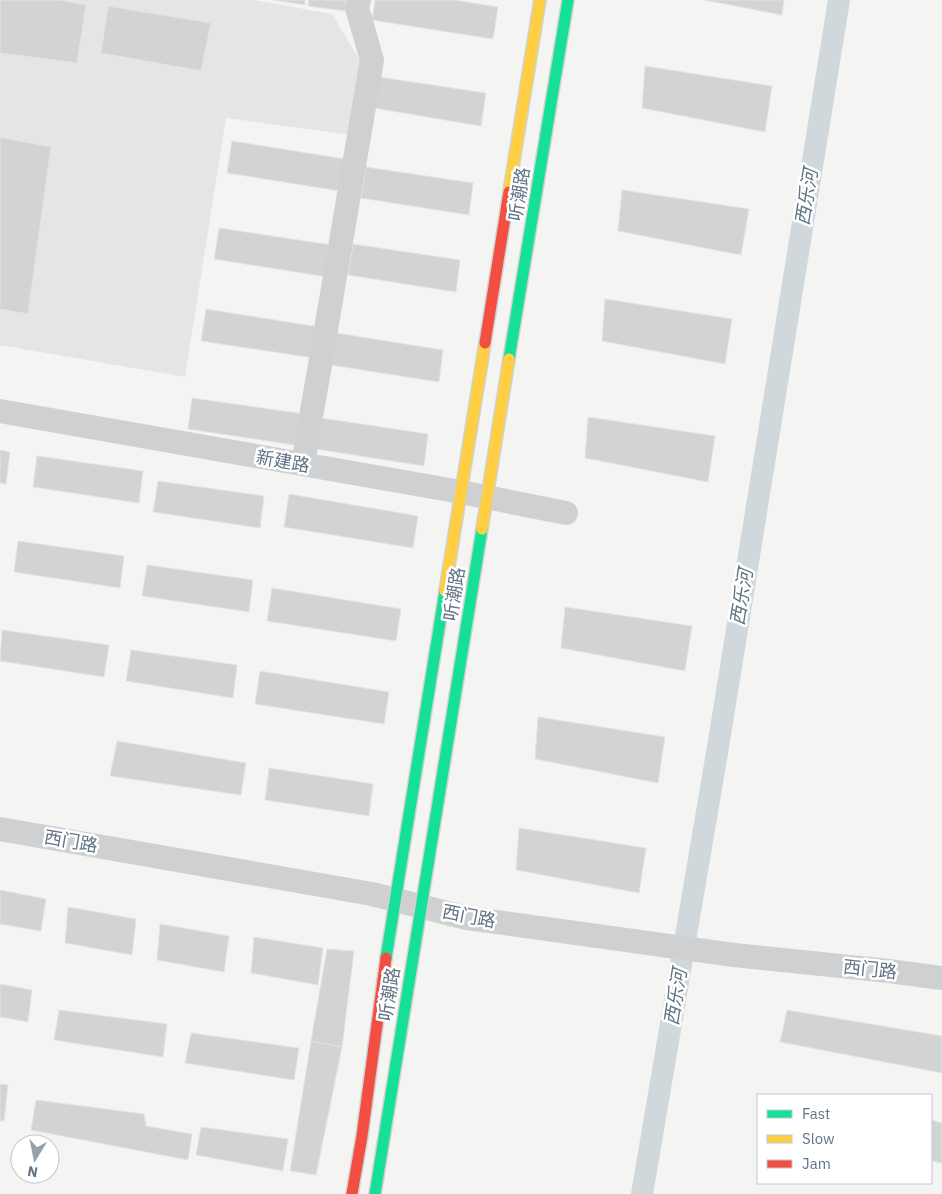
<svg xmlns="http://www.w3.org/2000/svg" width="942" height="1194" font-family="'IBM Plex Sans','Noto Sans SC',sans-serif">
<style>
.built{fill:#e4e6e5}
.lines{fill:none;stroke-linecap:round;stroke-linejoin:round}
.canal{stroke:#d1d8dc;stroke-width:22}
.building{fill:#d2d3d3;stroke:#e4e4e2}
.fast-casing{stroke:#d0d2d3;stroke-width:14}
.slow-casing{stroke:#d0d2d3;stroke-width:14}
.jam-casing{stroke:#d0d2d3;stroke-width:14}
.street{stroke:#cfd0d1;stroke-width:24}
.fast{stroke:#16e098;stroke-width:11}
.slow{stroke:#ffcf43;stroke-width:11}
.jam{stroke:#f24e42;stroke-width:11}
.labels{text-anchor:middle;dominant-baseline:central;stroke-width:5;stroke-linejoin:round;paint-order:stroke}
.street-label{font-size:18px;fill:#627385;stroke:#fff}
.water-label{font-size:19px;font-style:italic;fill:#5d7683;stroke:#fff}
</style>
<rect width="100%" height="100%" fill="#f4f5f2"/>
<path class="built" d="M0,0H254L332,14L362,64L351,135L226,118L185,377L0,345Z"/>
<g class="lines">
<path class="canal" d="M642,1194L717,753L839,0"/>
</g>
<g class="building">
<path d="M0,0H59L86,5L77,63L0,53Z"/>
<path d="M273,0H305V5Z"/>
<path d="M309,0H346L345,11L308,6Z"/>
<path d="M375,0H455L498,7L493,39L372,20Z"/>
<path d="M704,0H784L782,15Z"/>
<path d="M108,6L211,23L201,71L101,53Z"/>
<path d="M645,66L772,86L765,132L642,108Z"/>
<path d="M379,77L486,93L481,126L374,108Z"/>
<path d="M0,137L51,147L28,314L0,309Z"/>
<path d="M232,141L345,159L340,191L227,173Z"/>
<path d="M366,167L473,183L469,215L361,198Z"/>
<path d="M622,190L749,209L741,255L618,231Z"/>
<path d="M219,228L332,245L327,277L214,259Z"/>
<path d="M353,244L460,260L456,292L348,275Z"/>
<path d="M605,299L732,319L725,364L602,341Z"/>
<path d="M206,309L319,327L314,358L201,341Z"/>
<path d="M336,333L443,350L439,382L331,365Z"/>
<path d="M192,398L305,414L301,446L188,429Z"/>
<path d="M588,417L715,436L708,482L585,458Z"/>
<path d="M321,418L428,434L424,466L316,449Z"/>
<path d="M0,450L10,452L6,484L0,483Z"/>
<path d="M37,456L143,471L139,503L33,487Z"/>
<path d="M158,481L264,496L260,528L153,512Z"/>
<path d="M289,494L418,516L413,548L284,527Z"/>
<path d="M18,541L124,556L120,588L14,572Z"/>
<path d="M147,565L253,580L249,612L142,596Z"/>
<path d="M272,588L401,609L396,641L267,621Z"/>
<path d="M565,607L692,626L685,671L561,648Z"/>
<path d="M2,630L109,645L104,677L0,661Z"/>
<path d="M131,650L237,665L233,698L126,681Z"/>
<path d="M260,671L389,692L384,724L255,704Z"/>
<path d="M538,717L665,737L658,783L535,759Z"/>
<path d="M117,741L246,763L241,795L110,776Z"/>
<path d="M269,768L373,784L369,816L265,800Z"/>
<path d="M519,828L646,848L639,893L516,870Z"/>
<path d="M0,890L46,899L41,931L0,924Z"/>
<path d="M68,907L136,919L132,955L65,943Z"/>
<path d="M160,924L229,936L224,972L157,960Z"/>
<path d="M254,937L323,948L318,985L251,973Z"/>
<path d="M327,949L354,951L342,1047L311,1041Z"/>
<path d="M0,984L32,990L28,1022L0,1017Z"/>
<path d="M59,1010L167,1024L163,1057L54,1040Z"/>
<path d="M787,1010L942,1036V1073L780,1042Z"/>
<path d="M191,1033L299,1048L294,1080L185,1063Z"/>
<path d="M311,1041L342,1047L316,1175L290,1171Z"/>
<path d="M0,1084L8,1085L4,1121H0Z"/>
<path d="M36,1100L144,1114L146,1126L192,1134L188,1160L31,1130Z"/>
<path d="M931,1120L942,1123V1163L931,1161Z"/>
<path d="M201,1127L288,1139L283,1171L196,1155Z"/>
</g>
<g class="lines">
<defs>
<g id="fast">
<path d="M509,359L568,0"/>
<path d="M386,958L445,591"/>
<path d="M375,1194L482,529"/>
</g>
<g id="slow">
<path d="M509,192L540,0"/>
<path d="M482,529L509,359"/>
<path d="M445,591L485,343"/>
</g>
<g id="jam">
<path d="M485,343L509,192"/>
<path d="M352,1194L362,1136L386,958"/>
</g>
</defs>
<use href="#fast" class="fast-casing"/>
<use href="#slow" class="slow-casing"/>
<use href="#jam" class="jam-casing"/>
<g class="street">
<path d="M0,411L461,492L566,513"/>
<path d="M303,464L372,60L357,8L359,0"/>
<path d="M0,829L372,894L467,918L734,955L889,971L942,978"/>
</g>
<use href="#fast" class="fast"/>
<use href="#slow" class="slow"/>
<use href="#jam" class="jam"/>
</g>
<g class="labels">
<g class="street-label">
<text transform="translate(519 194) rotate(-81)">听潮路</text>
<text transform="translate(283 461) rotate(10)">新建路</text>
<text transform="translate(454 594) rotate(-81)">听潮路</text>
<text transform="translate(71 841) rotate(10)">西门路</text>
<text transform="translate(469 916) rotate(11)">西门路</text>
<text transform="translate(870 969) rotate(6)">西门路</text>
<text transform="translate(389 994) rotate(-81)">听潮路</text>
</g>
<g class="water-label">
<text transform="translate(806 197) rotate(-81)">西乐河</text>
<text transform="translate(741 597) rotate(-81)">西乐河</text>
<text transform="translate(675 997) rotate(-81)">西乐河</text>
</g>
</g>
<rect x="757" y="1094" width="175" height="90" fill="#ffffff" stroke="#c0c7ce"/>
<rect x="767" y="1110" width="25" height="8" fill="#16e098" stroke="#c0c7ce"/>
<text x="802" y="1119" font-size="15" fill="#627385">Fast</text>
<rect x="767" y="1135" width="25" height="8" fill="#ffcf43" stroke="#c0c7ce"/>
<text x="802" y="1144" font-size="15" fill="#627385">Slow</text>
<rect x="767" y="1160" width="25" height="8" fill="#f24e42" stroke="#c0c7ce"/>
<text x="802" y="1169" font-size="15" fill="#627385">Jam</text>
<g transform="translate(35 1159) rotate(190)"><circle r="24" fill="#ffffff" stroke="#c0c7ce"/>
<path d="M0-4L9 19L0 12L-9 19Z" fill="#95a0ab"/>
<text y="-8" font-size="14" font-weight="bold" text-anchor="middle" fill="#627385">N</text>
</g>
</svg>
